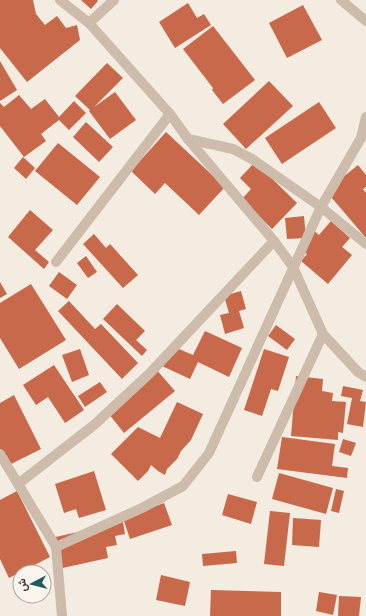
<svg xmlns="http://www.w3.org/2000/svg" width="366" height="616" font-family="'Fira Sans',Vazirmatn,sans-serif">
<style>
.building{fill:#c8694b}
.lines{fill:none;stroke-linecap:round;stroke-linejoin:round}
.street{stroke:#cdbbac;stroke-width:10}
</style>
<rect width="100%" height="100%" fill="#f4ebe1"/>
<g class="building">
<path d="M0,0H33L36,14L45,25L57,16L66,28L77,25L80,40L27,82L0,48Z"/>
<path d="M81,0H97L98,1L91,9Z"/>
<path d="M188,3L197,18L204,14L211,25L175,48L159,22Z"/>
<path d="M303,5L322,40L287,58L269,23Z"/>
<path d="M213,26L255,80L223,104L212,90L213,88L183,49Z"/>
<path d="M0,61L17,90L0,101Z"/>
<path d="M107,63L123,78L94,107L115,92L136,120L110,139L89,111L90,110L75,96Z"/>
<path d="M269,81L293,106L246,149L223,124Z"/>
<path d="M19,95L31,109L45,99L59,117L74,101L86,113L69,130L59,120L41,134L46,141L24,157L0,126V103L4,107Z"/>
<path d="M319,102L336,128L282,164L265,138Z"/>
<path d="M86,122L113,147L99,162L73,137Z"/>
<path d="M166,132L225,187L199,215L165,183L155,194L131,171Z"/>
<path d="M58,143L100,177L77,205L35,171Z"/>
<path d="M23,157L35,168L26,179L14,168Z"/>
<path d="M255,162L297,203L272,229L242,199L251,189L240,178Z"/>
<path d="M358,165L366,175V187L363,189L366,193V238L326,191Z"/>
<path d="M30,210L53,230L35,250L49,262L44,269L8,237Z"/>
<path d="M304,216L306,238L287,239L285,218Z"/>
<path d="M331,221L350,238L342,247L352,255L328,284L301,261L307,254L299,247L313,230L319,235Z"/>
<path d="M94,234L106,248L110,244L138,275L123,288L83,244Z"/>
<path d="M86,256L97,272L88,278L77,263Z"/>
<path d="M59,272L77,285L67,299L49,286Z"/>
<path d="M0,282L7,294L0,298Z"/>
<path d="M31,284L66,340L19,369L0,338V303Z"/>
<path d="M241,291L246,309L239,311L244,328L225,334L220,315L229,313L224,296Z"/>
<path d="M69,301L95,329L101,324L138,363L122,379L58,311Z"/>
<path d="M117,304L145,331L136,340L147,350L142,356L103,319Z"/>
<path d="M276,325L295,339L287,350L268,336Z"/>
<path d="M205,331L242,348L229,377L198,362L190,379L162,366L172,346L193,355Z"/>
<path d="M80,349L89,375L72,382L62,355Z"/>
<path d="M264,349L289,357L278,391L271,389L262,416L244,410Z"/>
<path d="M54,365L84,410L65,423L48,397L36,405L23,385Z"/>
<path d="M155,368L175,391L124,433L105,409Z"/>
<path d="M296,376L323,379L322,391L333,393L332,401L346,402L343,433L338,432V440L291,436Z"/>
<path d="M100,382L107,392L85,407L78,396Z"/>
<path d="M343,386L363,390L360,401L366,402L363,427L347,424L352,398L341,396Z"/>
<path d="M14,395L41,449L3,468L0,461V403Z"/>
<path d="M177,402L203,414L191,440L181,451L177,459L167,469L165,475L158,471L151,465L148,471L138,481L111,454L138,427L160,438Z"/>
<path d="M282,437L335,444L332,466L348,468L347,478L277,469Z"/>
<path d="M343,439L356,443L351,456L339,452Z"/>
<path d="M94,471L106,510L79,518L76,509L64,513L55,484Z"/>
<path d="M279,473L333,488L326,514L272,499Z"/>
<path d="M336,489L344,491L339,513L331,511Z"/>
<path d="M17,491L50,557L9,578L0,559V500Z"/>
<path d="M228,494L257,502L251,524L222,515Z"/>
<path d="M164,503L172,525L130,539L123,518Z"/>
<path d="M270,511L290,513L284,566L264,564Z"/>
<path d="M293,518L321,520L319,547L292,545Z"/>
<path d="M123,522L125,534L115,536L117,545L106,547L108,558L58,569L51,538Z"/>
<path d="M236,551L237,563L203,566L202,554Z"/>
<path d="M161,575L190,582L185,606L156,600Z"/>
<path d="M211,590L281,592V616H210Z"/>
<path d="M319,592L337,595L333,615L316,611Z"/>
<path d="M339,596L361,597L359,616H338Z"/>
</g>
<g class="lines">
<g class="street">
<path d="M60,0L89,23L170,114L188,139L274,241L293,267L323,334L358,372L366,377"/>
<path d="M341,0L366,21"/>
<path d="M89,23L114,0"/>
<path d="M188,139L233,149L252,159L321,207L366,244"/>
<path d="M56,262L170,114"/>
<path d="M0,454L56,547L62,616"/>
<path d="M257,477L323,334"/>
<path d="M18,484L94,425L149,374L274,241"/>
<path d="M56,547L142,508L183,486L209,453L321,207L361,138L366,117"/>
</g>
</g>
<g transform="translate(32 584) rotate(263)"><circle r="19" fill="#fbf5ee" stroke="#aea6a0"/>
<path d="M0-3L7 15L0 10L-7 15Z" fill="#1f5a5e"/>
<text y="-6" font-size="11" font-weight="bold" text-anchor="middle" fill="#3b302b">ش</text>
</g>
</svg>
